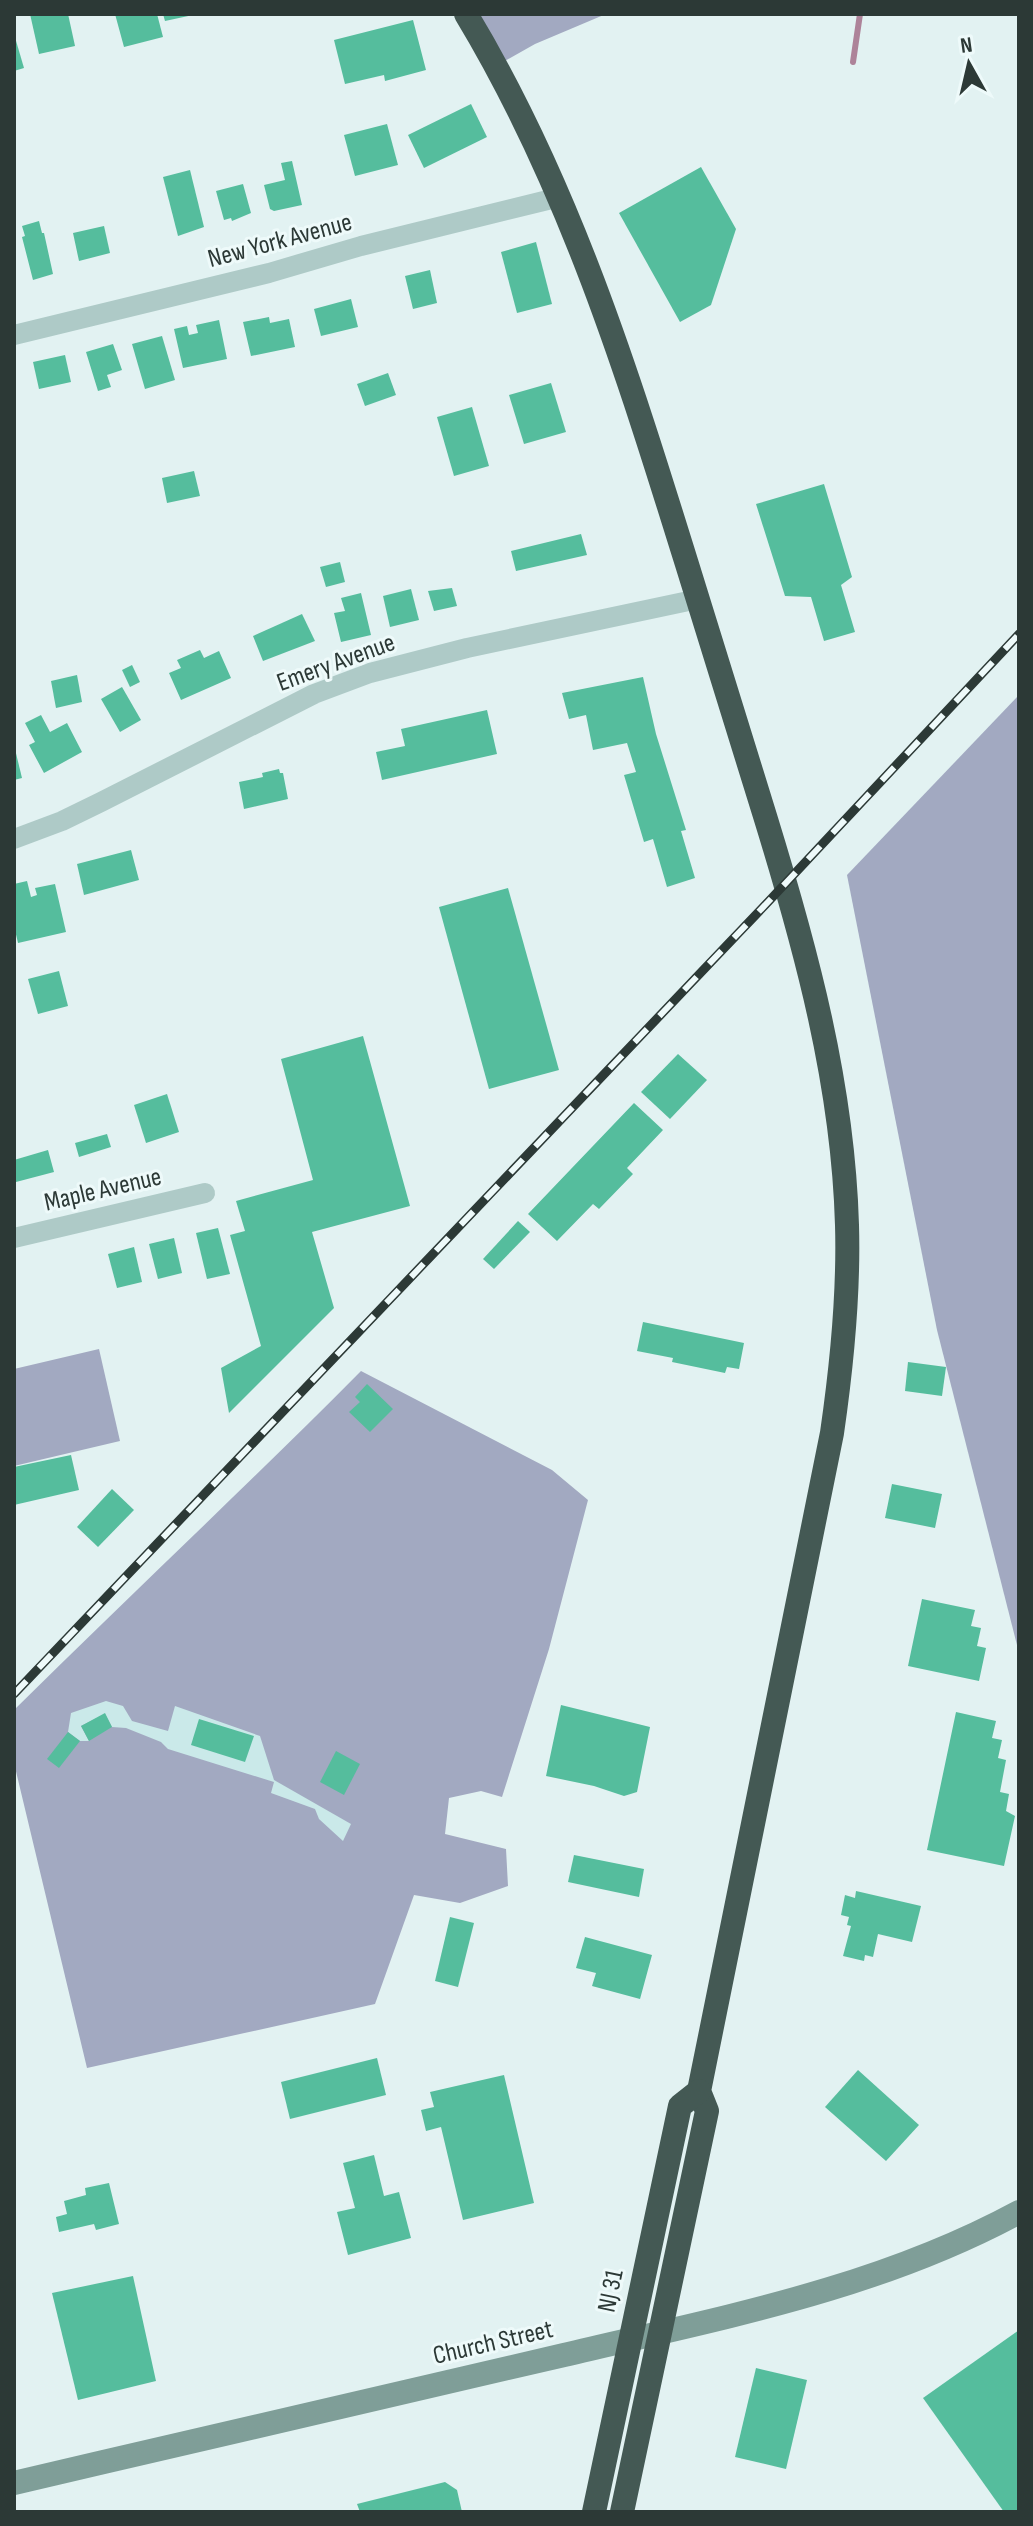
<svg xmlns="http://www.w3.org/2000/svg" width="1033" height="2526" font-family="'Sofia Sans Condensed',sans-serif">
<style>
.green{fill:#a2a9c1}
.plaza{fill:#cae9e9}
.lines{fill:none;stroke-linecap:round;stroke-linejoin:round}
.stream{stroke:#ad8399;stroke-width:6}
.building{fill:#55bd9d}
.street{stroke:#aecac7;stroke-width:20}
.secondary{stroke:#7f9e98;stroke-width:24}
.highway{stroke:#445954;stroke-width:24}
.rail-casing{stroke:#2c3936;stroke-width:9}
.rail{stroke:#eefafa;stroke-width:6;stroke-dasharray:18;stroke-linecap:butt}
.labels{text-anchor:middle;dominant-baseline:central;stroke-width:6;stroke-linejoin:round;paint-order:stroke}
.street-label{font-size:26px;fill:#2c3936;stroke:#eefafa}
</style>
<rect width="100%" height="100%" fill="#e2f2f2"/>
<g class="green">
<path d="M466,14H606L535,44L496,66Z"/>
<path d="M1019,695V1653L937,1330L847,875Z"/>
<path d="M99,1349L120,1441L14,1466V1369Z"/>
<path d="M361,1371L552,1470L588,1500L549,1649L502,1797L481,1791L449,1798L445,1834L506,1849L508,1886L460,1903L414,1895L375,2004L87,2068L14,1763V1710C129,1596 247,1486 361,1371Z"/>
</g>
<path class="plaza" d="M106,1701L123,1706L132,1721L168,1731L175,1706L260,1736L274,1780L351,1824L343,1841L319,1819L315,1809L271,1793L274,1782L168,1749L161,1742L126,1728L112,1727L105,1714L81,1726L89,1741H80L68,1732L71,1713Z"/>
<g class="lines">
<path class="stream" d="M853,62L860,14"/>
</g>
<g class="building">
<path d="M30,14H68L75,46L39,54Z"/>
<path d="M115,14H157L163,37L124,47Z"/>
<path d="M163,14H193V15L165,21Z"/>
<path d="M413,20L426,70L385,81L384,75L345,84L334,40Z"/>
<path d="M14,34L24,68L14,71Z"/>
<path d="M471,104L487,137L424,168L408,135Z"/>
<path d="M387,124L398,165L355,176L344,135Z"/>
<path d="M292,161L302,205L274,211L270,209L264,185L285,180L281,163Z"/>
<path d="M701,167L736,229L711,305L680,322L619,213Z"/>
<path d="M190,170L204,227L178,236L163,177Z"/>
<path d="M243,184L251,213L232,221L231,218L224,220L216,191Z"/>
<path d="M39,221L42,233H44L53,274L33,280L22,237L25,236L22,226Z"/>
<path d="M104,226L110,253L79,261L73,233Z"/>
<path d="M536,242L552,304L517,313L501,252Z"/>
<path d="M430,270L437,303L413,309L405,276Z"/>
<path d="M351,299L358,327L321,336L314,309Z"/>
<path d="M269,317L270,323L289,319L295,347L251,356L243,322Z"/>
<path d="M219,320L227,359L183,368L174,329L187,326L189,335L198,333L196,325Z"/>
<path d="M162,336L175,380L145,389L132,344Z"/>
<path d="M113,344L122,370L107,375L111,387L98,391L86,352Z"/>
<path d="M65,355L71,382L39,389L33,362Z"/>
<path d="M388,373L396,395L365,406L357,384Z"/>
<path d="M551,383L566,432L524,444L509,395Z"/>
<path d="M472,407L489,466L454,476L437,417Z"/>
<path d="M194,471L200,496L167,503L162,478Z"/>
<path d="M824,484L852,577L841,585L855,632L824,641L811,597L785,596L756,504Z"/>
<path d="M581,534L587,555L516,571L511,551Z"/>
<path d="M340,562L345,582L326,587L320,567Z"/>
<path d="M452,588L457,606L434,611L428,591Z"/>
<path d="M411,589L419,620L390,627L383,596Z"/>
<path d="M361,593L371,635L341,642L334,613L345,611L341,598Z"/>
<path d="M302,614L315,641L263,661L253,636Z"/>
<path d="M200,650L204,658L219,651L231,678L181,700L169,673L181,668L177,660Z"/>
<path d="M132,665L140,682L130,687L122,670Z"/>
<path d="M77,675L82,702L56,708L51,681Z"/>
<path d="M643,677L656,734L686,830L681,831L695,878L667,887L653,839L644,842L624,775L636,772L627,743L593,750L586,715L569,719L562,693Z"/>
<path d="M122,687L141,720L120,732L101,699Z"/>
<path d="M487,710L497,754L382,780L376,752L405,746L401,729Z"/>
<path d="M41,715L50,732L67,723L82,752L44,773L29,745L35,742L25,723Z"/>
<path d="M14,745L22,778L14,780Z"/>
<path d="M279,769L280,773H283L288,799L244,809L239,782L263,777L262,773Z"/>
<path d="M131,850L139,880L84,895L77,864Z"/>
<path d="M27,881L31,897L37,895L35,888L55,884L66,932L18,943L14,926V884Z"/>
<path d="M508,888L559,1070L489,1089L439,907Z"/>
<path d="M59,971L68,1006L38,1014L28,979Z"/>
<path d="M363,1036L410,1206L312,1232L334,1308L229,1413L221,1368L261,1346L230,1235L245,1231L236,1201L313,1180L281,1059Z"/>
<path d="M678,1054L707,1080L670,1119L641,1092Z"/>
<path d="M167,1094L179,1132L146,1143L134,1105Z"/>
<path d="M634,1103L663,1130L627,1168L633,1174L599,1209L593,1204L557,1241L528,1214Z"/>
<path d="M107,1134L111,1147L79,1157L75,1143Z"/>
<path d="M48,1150L54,1172L16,1182L14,1160Z"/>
<path d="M518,1221L530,1232L494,1269L483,1259Z"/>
<path d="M218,1228L230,1274L207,1279L196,1233Z"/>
<path d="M174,1238L182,1273L158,1279L149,1244Z"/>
<path d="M134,1247L142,1282L117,1288L108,1254Z"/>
<path d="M643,1322L744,1343L739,1369L727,1367L725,1373L672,1362L673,1358L637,1351Z"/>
<path d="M908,1362L946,1367L942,1396L905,1391Z"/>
<path d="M367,1384L393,1409L370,1432L349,1412L360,1402L355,1397Z"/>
<path d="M71,1455L79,1490L14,1505V1467Z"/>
<path d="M892,1484L942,1494L935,1528L885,1518Z"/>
<path d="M112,1489L134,1510L98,1547L77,1527Z"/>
<path d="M922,1599L975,1610L971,1626L981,1628L977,1646L986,1648L979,1681L908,1666Z"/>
<path d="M561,1705L650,1727L637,1792L624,1796L594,1786L546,1776Z"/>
<path d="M956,1712L996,1721L992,1738L1002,1740L998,1758L1006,1760L1000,1792L1009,1794L1006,1811L1015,1816L1004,1866L927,1850Z"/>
<path d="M105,1713L112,1727L89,1741L81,1726Z"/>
<path d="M199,1719L254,1736L245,1762L191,1745Z"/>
<path d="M68,1732L80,1741L59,1768L47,1759Z"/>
<path d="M336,1751L360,1764L344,1795L320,1782Z"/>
<path d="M574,1855L644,1869L639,1897L568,1882Z"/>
<path d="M856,1891L921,1906L912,1942L878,1934L873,1957L865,1955L864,1961L843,1956L851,1926L847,1925L849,1917L841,1915L845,1895L855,1898Z"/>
<path d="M450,1917L474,1923L458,1987L435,1981Z"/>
<path d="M585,1937L652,1955L640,1999L592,1986L596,1973L576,1968Z"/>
<path d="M377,2058L386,2095L290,2119L281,2082Z"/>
<path d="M858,2070L919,2125L886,2161L825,2107Z"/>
<path d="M504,2075L534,2203L463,2220L441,2127L426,2131L421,2110L434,2107L430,2092Z"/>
<path d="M374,2155L384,2196L399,2192L411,2238L348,2255L337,2212L355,2208L343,2163Z"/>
<path d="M109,2183L119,2224L96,2230L94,2224L59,2232L56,2217L67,2214L64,2201L86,2195L85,2188Z"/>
<path d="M133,2276L156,2381L78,2400L52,2293Z"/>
<path d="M1019,2330V2512H1004L923,2398Z"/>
<path d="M756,2368L807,2380L786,2469L735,2457Z"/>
<path d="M445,2482L457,2490L462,2512H360L357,2504Z"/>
</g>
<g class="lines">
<g class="street">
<path d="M14,335L269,273L361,246L560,197"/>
<path d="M14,839L62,821L101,802L314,694L370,673L467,648L698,599"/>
<path d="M14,1238L205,1193"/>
</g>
<path class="secondary" d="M14,2483C197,2440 380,2398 564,2355C720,2318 877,2289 1019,2212"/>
<g class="highway">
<path d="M466,14C571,188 630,381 690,574C715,654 740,735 765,816C806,949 843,1084 847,1225C849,1294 842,1364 832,1433L699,2091L707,2111L622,2512"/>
<path d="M594,2512L680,2106L699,2091"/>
</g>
<defs>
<path id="rail" d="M14,1694L768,902L1019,634"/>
</defs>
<use href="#rail" class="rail-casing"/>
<use href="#rail" class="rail"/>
</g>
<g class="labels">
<g class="street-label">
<text transform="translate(280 241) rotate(-15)">New York Avenue</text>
<text transform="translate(336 663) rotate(-20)">Emery Avenue</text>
<text transform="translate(103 1190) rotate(-13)">Maple Avenue</text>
<text transform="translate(611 2291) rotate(-78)">NJ 31</text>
<text transform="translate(493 2343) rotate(-13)">Church Street</text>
</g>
</g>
<rect width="1033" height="2526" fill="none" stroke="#2c3936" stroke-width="32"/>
<g transform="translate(969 64) rotate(352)" stroke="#eefafa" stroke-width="6" paint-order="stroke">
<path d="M0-6L14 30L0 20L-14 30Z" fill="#2c3936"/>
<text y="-12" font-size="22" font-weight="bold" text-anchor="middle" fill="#2c3936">N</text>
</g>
</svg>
